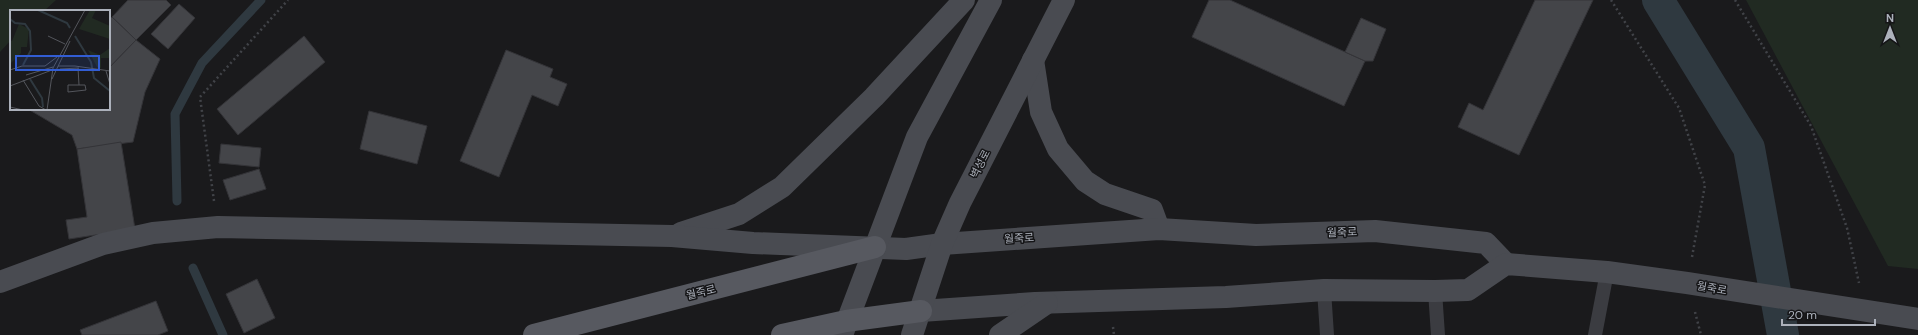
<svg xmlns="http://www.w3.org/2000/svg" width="1918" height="335" font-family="'DM Sans','Noto Sans KR',sans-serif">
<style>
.green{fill:#212a22}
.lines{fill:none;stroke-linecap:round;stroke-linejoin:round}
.stream{stroke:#2f3940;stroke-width:9}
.canal{stroke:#2f3940;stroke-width:32}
.building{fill:#444549;stroke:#343438}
.path{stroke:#414348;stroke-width:2.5;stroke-dasharray:2 3;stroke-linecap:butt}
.lane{stroke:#3b3c41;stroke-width:14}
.secondary{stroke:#494b51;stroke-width:22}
.primary{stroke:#575960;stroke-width:22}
.labels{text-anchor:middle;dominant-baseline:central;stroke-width:3;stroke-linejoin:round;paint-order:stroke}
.street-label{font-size:11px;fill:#acb1bb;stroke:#151517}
.inset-river{fill:none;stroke:#2f3940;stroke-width:2}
.inset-road{fill:none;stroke:#54565c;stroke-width:1}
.view{fill:#325dd4;fill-opacity:0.15;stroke:#325dd4;stroke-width:2}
.inset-edge{fill:none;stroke:#acb1bb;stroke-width:2}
</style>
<rect width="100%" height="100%" fill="#1a1a1c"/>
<g class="green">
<path d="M0,0H56L44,11H11V40L0,52Z"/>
<path d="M1746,0H1918V269L1888,266Z"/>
</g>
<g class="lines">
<g class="stream">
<path d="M177,201L175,114L202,63L261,0"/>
<path d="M193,268L223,335"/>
</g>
<path class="canal" d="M1658,0L1749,148L1783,335"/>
</g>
<g class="building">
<path d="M128,0H166L171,5L136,40L112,17Z"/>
<path d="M1209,0H1230L1365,61L1344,106L1192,37Z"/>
<path d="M1535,0H1593L1519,155L1458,127L1469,103L1483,110Z"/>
<path d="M179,4L195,18L168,49L151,34Z"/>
<path d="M112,17L136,40L109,68V20Z"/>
<path d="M1361,18L1386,29L1373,61H1365L1345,52Z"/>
<path d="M304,36L325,62L238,135L217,109Z"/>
<path d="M136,40L160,59L145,92L133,142L77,149L72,135L28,109H109V68Z"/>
<path d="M506,50L553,69L550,77L567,84L558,106L532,95L499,177L460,161Z"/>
<path d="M369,111L427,126L417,164L360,149Z"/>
<path d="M121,142L135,229L69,239L66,220L87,217L77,149Z"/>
<path d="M221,144L261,148L259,167L219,163Z"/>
<path d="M259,169L266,189L230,200L223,180Z"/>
<path d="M257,279L275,318L244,333L226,294Z"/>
<path d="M156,301L168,331L158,335H82L80,330Z"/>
</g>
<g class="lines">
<g class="path">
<path d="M1611,0L1679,108L1705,185L1692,257"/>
<path d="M1735,0L1811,126L1847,228L1859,283"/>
<path d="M214,201L200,97L288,0"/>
<path d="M1695,312L1701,335"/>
<path d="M1113,327L1114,335"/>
</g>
<g class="lane">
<path d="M1324,290L1327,335"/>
<path d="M1435,291L1438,335"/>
<path d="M1595,335L1607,272"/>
</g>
<g class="secondary">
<path d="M1033,60L1041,112L1058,149L1085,181L1105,194L1152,210L1159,229"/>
<path d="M681,233L739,214L782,187L874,97L964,0"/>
<path d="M0,282L103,244L153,233L218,227L672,236L753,243L906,249L942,244L1159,229L1256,235L1375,231L1486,243L1506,264"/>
<path d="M921,311L1035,303L1226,297L1324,290L1435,291L1468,290L1506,264L1607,272L1687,283L1918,319"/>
<path d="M842,335L917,137L991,0"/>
<path d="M912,335L942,244L960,203L1064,0"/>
<path d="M1000,335L1047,303"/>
</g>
<g class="primary">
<path d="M534,335L875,247"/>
<path d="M782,335L846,321L921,311"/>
</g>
</g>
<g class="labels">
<g class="street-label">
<text transform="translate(980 164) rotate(-63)">벽성로</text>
<text transform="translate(1342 232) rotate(-2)">월죽로</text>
<text transform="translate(1019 238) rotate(-4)">월죽로</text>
<text transform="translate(1712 288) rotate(10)">월죽로</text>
<text transform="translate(701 292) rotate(-14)">월죽로</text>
</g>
</g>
<g transform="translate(10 10)">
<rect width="100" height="100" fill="#1a1a1c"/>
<path d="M80,0H86L82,8L100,16V29L69,19ZM9,14L19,19L17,37H11V43L0,54V30L2,31ZM100,38V48H91V58L87,57L78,40L90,45Z" fill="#212a22"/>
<path class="inset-river" d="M28,0L57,13L60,18M0,9L5,13L15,14L20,21L21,40L13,55M65,26L81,52L84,68L100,81M20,69L32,88L33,97"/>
<path class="inset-road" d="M38,26L55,34M35,56L47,47M48,56H65L100,61M68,58L69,75H75L76,80L58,82V75H69M50,59L69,58M0,60L12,56H35M96,61L100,74M16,65L43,57M42,69L60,31M13,70L29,96L36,100M0,76L42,60M0,97L13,100M37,100L43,58L75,0"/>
<path class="view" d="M6,46H89V60H6Z"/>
<rect width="100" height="100" class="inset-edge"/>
</g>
<g transform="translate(1890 28)" stroke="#151517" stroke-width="3" paint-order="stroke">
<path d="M0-3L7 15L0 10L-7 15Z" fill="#acb1bb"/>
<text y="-6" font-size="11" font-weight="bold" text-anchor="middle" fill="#acb1bb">N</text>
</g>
<path d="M1782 319v6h93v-6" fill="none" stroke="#acb1bb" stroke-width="2"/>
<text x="1788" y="319" font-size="12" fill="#acb1bb" stroke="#151517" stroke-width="3" paint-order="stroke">20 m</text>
</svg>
